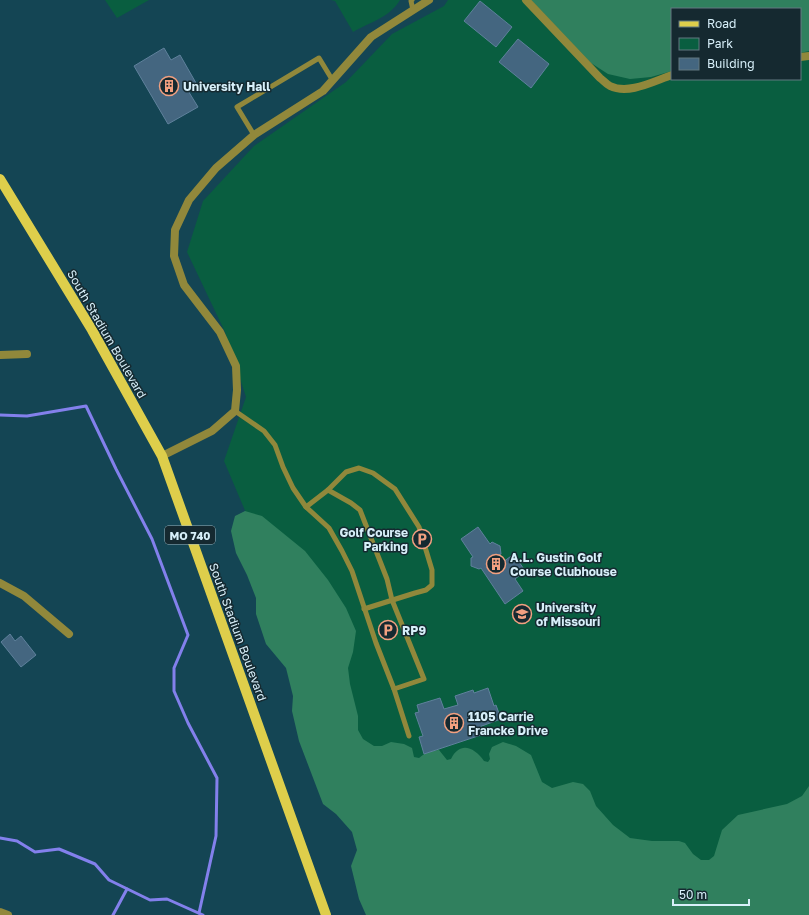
<svg xmlns="http://www.w3.org/2000/svg" width="809" height="915" font-family="'Golos Text',sans-serif">
<style>
.green{fill:#095e40}
.forest{fill:#30805e}
.lines{fill:none;stroke-linecap:round;stroke-linejoin:round}
.stream{stroke:#8380ec;stroke-width:3}
.building{fill:#446680;stroke:#5f819c}
.service{stroke:#91883b;stroke-width:5}
.minor{stroke:#91883b;stroke-width:8}
.primary{stroke:#dece4b;stroke-width:10}
.labels{text-anchor:middle;dominant-baseline:central;stroke-width:3;stroke-linejoin:round;paint-order:stroke}
.shield{fill:#152930;stroke:#9db4bd;stroke-width:1}
.shield-label{font-size:11px;font-weight:bold;fill:#d7eff9}
.poi-label{font-size:12px;font-weight:bold;fill:#d7eff9;stroke:#152930;text-anchor:start}
.street-label{font-size:12px;fill:#d7eff9;stroke:#152930}
</style>
<rect width="100%" height="100%" fill="#144554"/>
<g class="green">
<path d="M105,0H149L117,18Z"/>
<path d="M331,0H400C389,18 370,22 353,32L335,1Z"/>
<path d="M448,0H542L672,62V79H800V26L809,23V836L676,869L386,765L341,729L305,652L224,461L246,397L225,332L187,252L203,201L254,146L346,82L392,34L444,6Z"/>
</g>
<g class="forest">
<path d="M531,0H809V51L800,53V9H672V71L651,77L630,79L608,74L591,63Z"/>
<path d="M245,511L262,516L305,551L328,580L346,608L356,631L353,652L348,668L350,684L358,716V730L363,739L374,746H382L391,742L404,744L412,748L414,757L419,758L428,751L439,750L447,760L451,759C460,741 474,747 484,761L488,762L490,759L489,754L492,747L503,742L516,746L531,755L542,782L552,788L573,782L583,784L590,791L596,806L613,825L630,838L652,841H679L685,843L693,854L701,860H709L714,856L722,830L738,815L787,804L802,796L809,786V915H366L359,899L351,866L357,850L352,832L336,814L323,804L299,741L292,711L293,696L286,668L266,644L256,614V598L247,575L236,553L231,531L235,516Z"/>
</g>
<g class="lines">
<g class="stream">
<path d="M0,415L27,416L86,406L116,469L152,539L188,635L174,668V691L188,723L217,778L216,836L199,913"/>
<path d="M0,838L17,841L35,852L59,849L95,864L109,880L150,900L167,899L203,915"/>
<path d="M113,915L127,889"/>
</g>
</g>
<g class="building">
<path d="M480,1L512,27L496,47L464,21Z"/>
<path d="M518,39L549,64L531,88L499,62Z"/>
<path d="M164,48L171,60L180,55L196,83L187,89L198,107L168,124L134,66Z"/>
<path d="M478,527L490,544L492,542L500,546L501,554L499,555L503,562L514,554L525,571L515,579L523,591L505,604L481,568L479,569L471,566V558L473,557L461,539Z"/>
<path d="M10,634L15,641L21,636L36,655L21,667L1,642Z"/>
<path d="M488,688L494,706L496,705L501,719L479,727L481,735L424,754L419,737L423,736L415,713L419,712L417,705L440,698L444,709L458,705L455,696L473,690L474,693Z"/>
</g>
<g class="lines">
<g class="service">
<path d="M412,0L411,1L413,10"/>
<path d="M254,135L237,107L319,58L333,81"/>
<path d="M235,411L264,431L275,445L283,467L293,488L306,507L329,528L342,551L352,571L376,643L394,689L409,736"/>
<path d="M328,490L351,503L360,510L387,579L392,600L424,679L394,689"/>
<path d="M306,507L328,490L346,472L359,468L373,473L395,489L419,527L432,570V585L426,590L415,593L364,609"/>
</g>
<g class="minor">
<path d="M526,0L600,78C603,80 606,84 610,86C629,95 654,81 672,75"/>
<path d="M800,57L809,56"/>
<path d="M0,355L27,354"/>
<path d="M162,456L212,431L235,411L237,390L236,366L220,332L184,285L174,256L175,230L189,200L216,168L254,135L323,91L371,37L429,0"/>
<path d="M0,583L24,596L69,634"/>
<path d="M0,912L8,915"/>
</g>
<path class="primary" d="M0,179L92,330L162,456L326,915"/>
</g>
<defs>
<symbol id="building-ring" viewBox="-11 -11 22 22"><circle r="9.5" fill="#152930" stroke="#f2a080" stroke-width="1.5"/><path d="M-4-6H4V6H1V3H-1V6H-4ZM-2.5-4.3h1.7v1.8h-1.7ZM.8-4.3h1.7v1.8H.8ZM-2.5-1h1.7V.8h-1.7ZM.8-1h1.7V.8H.8Z" fill="#f2a080"/></symbol>
<symbol id="parking-ring" viewBox="-11 -11 22 22"><circle r="9.5" fill="#152930" stroke="#f2a080" stroke-width="1.5"/><path d="M-3.5-5.5H1a3.5 3.5 0 0 1 0 7H-1V5.5H-3.5ZM-1-3.4V-.6H.8a1.4 1.4 0 0 0 0-2.8Z" fill="#f2a080"/></symbol>
<symbol id="university-ring" viewBox="-11 -11 22 22"><circle r="9.5" fill="#152930" stroke="#f2a080" stroke-width="1.5"/><path d="M0-5L7-2L0 1L-7-2ZM-4 1L0 2.5L4 1V4Q0 6-4 4Z" fill="#f2a080"/></symbol>
</defs>
<g fill-rule="evenodd">
<use href="#building-ring" x="158" y="75" width="22" height="22"/>
<use href="#parking-ring" x="411" y="528" width="22" height="22"/>
<use href="#building-ring" x="485" y="553" width="22" height="22"/>
<use href="#university-ring" x="511" y="603" width="22" height="22"/>
<use href="#parking-ring" x="377" y="619" width="22" height="22"/>
<use href="#building-ring" x="443" y="712" width="22" height="22"/>
</g>
<g class="labels">
<rect class="shield" x="165" y="526" width="50" height="18" rx="3"/>
<g class="shield-label">
<text x="190" y="535">MO 740</text>
</g>
<g class="poi-label">
<text x="183" y="86">University Hall</text>
<text x="408" y="532" text-anchor="end">Golf Course<tspan x="408" dy="14">Parking</tspan></text>
<text x="510" y="557">A.L. Gustin Golf<tspan x="510" dy="14">Course Clubhouse</tspan></text>
<text x="536" y="607">University<tspan x="536" dy="14">of Missouri</tspan></text>
<text x="402" y="630">RP9</text>
<text x="468" y="716">1105 Carrie<tspan x="468" dy="14">Francke Drive</tspan></text>
</g>
<g class="street-label">
<text transform="translate(107 334) rotate(60)">South Stadium Boulevard</text>
<text transform="translate(238 632) rotate(70)">South Stadium Boulevard</text>
</g>
</g>
<rect x="671" y="8" width="130" height="72" fill="#152930" stroke="#637880"/>
<rect x="679" y="21" width="20" height="6" fill="#dece4b" stroke="#637880"/>
<text x="707" y="28" font-size="12" fill="#d7eff9">Road</text>
<rect x="679" y="38" width="20" height="12" fill="#095e40" stroke="#637880"/>
<text x="707" y="48" font-size="12" fill="#d7eff9">Park</text>
<rect x="679" y="58" width="20" height="12" fill="#446680" stroke="#637880"/>
<text x="707" y="68" font-size="12" fill="#d7eff9">Building</text>
<path d="M673 899v6h76v-6" fill="none" stroke="#d7eff9" stroke-width="2"/>
<text x="679" y="899" font-size="12" fill="#d7eff9" stroke="#152930" stroke-width="3" paint-order="stroke">50 m</text>
</svg>
